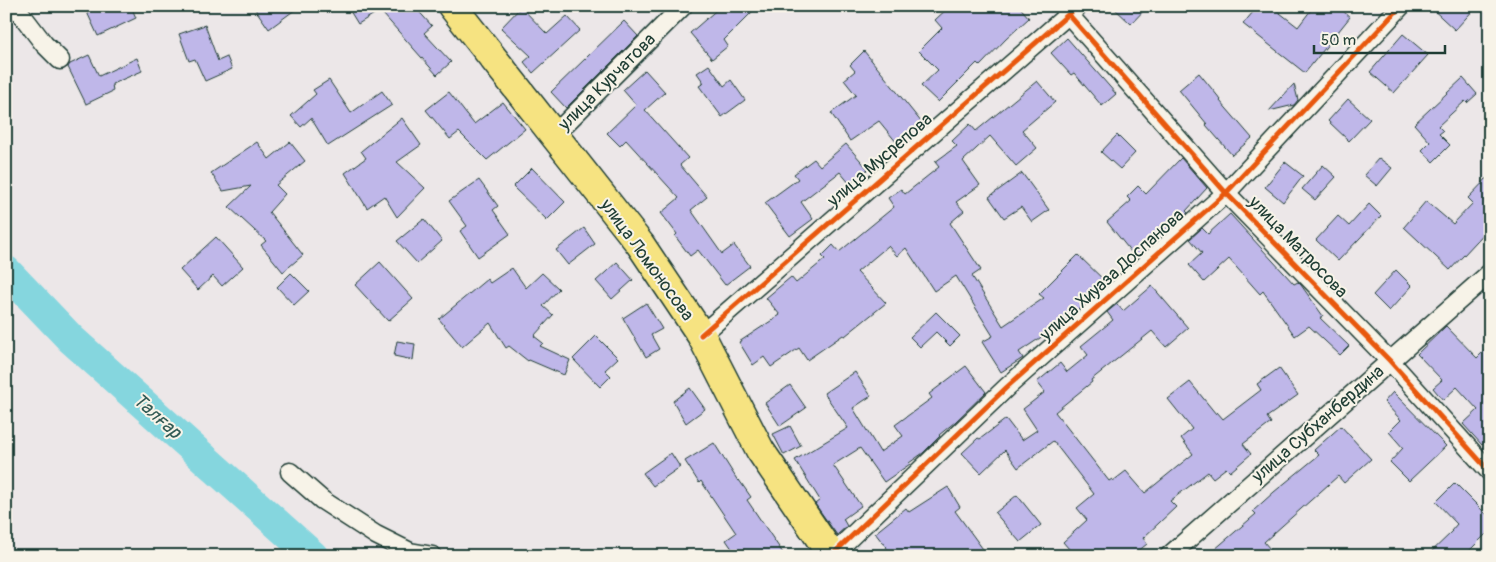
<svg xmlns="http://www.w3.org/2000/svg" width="1496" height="562" font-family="Pangolin,sans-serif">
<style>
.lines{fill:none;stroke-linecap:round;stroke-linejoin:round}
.river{stroke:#85d6de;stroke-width:31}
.building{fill:#bfb7e9;stroke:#1f3d34}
.minor-casing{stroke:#1f3d34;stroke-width:21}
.primary-casing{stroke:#1f3d34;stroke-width:31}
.minor{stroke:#f7f3e8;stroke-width:18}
.primary{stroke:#f6e381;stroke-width:28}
.cycleway-casing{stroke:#f7f3e8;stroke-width:8}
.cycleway{stroke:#e8590c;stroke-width:5}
.labels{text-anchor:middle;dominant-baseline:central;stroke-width:4;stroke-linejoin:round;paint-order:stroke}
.street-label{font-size:18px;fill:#1f3d34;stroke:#f7f3e8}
.water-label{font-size:19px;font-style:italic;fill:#335c56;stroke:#f7f3e8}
</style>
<rect width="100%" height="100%" fill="#ece7e8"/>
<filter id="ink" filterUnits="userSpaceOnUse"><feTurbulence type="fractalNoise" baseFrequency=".02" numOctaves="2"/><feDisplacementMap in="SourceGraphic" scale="10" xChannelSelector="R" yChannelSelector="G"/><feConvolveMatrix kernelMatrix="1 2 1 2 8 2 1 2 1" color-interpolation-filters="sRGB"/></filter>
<g filter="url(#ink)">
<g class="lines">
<path class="river" d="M6,271L71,339L313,556"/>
</g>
<g class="building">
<path d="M93,6H131L136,18L98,36L86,10Z"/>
<path d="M253,6H300L269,29Z"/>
<path d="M347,6H387L358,24Z"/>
<path d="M392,6H414L432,26L424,33L451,62L437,75L383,14Z"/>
<path d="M721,6H758L724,40L728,46L712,59L690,33Z"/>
<path d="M950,6H1019L1029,18L1006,39L980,66L977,63L938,102L921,86L938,70L919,51L942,28L935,20Z"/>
<path d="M1112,6H1148L1131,24Z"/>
<path d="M1258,6H1271L1298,27L1314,6H1337L1350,17L1305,73L1243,24Z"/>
<path d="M1429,6H1477L1455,30Z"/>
<path d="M521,7L547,34L567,16L580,30L533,73L524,62L531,56L501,28Z"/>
<path d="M624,21L638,36L566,108L551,92Z"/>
<path d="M205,25L218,61L227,57L232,69L205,81L195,59L189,61L179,34Z"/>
<path d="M1403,34L1428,55L1394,93L1370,72Z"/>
<path d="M1067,38L1116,94L1102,106L1074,73L1071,75L1051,53Z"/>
<path d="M864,51L922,123L897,143L879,121L850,141L831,113L856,95L844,80L855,71L850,65Z"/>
<path d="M89,55L99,76L137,58L142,71L112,84L113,91L86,104L68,67L70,64Z"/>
<path d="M709,65L724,86L731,80L745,100L722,117L699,86L704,83L697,73Z"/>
<path d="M645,70L665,92L645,110L688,158L680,165L707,197L691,210L722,254L734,245L750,266L725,285L698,250L690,256L675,236L677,234L661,213L679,198L626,140L620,146L607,133L636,105L623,90Z"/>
<path d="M1199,73L1221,100L1220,101L1252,138L1232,155L1206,125L1207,124L1179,90Z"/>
<path d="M1463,78L1477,94L1467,103L1465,101L1438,126L1443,131L1439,134L1450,145L1433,162L1422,150L1430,142L1414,124Z"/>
<path d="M329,80L351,113L382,91L392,105L328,146L311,118L301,127L291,116L316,94L313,90Z"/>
<path d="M1037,81L1055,102L1022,130L1037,148L1016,166L990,136L963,161L980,185L956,202L964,211L950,223L981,270L972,276L1003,326L1044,298L1039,294L1078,255L1108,284L1067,320L1019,352L1023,358L1001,372L982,342L993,336L956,276L934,291L906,248L897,256L888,246L857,272L886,303L845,336L843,335L807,360L799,348L771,367L764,357L753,365L739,342L780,315L766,298L791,277L796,283L825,259L822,256L833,245L839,252L894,207L888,198L901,189L905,194L939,167L935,162L957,146L952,141L970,124L976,131Z"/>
<path d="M1294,84L1298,100L1294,105L1269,111Z"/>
<path d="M449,92L474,124L503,102L525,129L487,160L459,132L450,139L426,110Z"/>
<path d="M1348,99L1370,119L1349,141L1328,121Z"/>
<path d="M402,118L421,145L397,162L425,188L397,217L384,196L367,208L345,173L366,158L361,151Z"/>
<path d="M1117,135L1135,153L1120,169L1101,152Z"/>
<path d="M257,142L269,159L290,142L305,161L276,185L285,194L269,212L303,255L283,272L261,245L266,241L229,207L251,186L223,191L211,173Z"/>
<path d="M846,144L868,169L850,184L840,172L801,202L813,219L790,236L765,203L798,179L794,174L814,159L820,166Z"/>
<path d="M1181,158L1207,188L1186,211L1188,213L1136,258L1107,222L1131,201L1127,197L1138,186L1146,194Z"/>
<path d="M1379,158L1392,168L1377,186L1364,175Z"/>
<path d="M1285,162L1303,176L1283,202L1265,187Z"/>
<path d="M1323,165L1336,177L1315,200L1302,189Z"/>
<path d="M532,168L565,202L547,220L513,187Z"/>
<path d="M1022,173L1049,210L1032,222L1021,207L1004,218L989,197Z"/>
<path d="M1490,175V227L1450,270L1404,227L1426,201L1453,224L1473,203L1468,198Z"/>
<path d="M479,180L498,206L493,210L510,234L478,257L460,231L467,226L449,201Z"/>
<path d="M1369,204L1381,216L1338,261L1316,240L1338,216L1349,226Z"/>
<path d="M1230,214L1294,284L1298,282L1301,285L1323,316L1320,318L1349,346L1340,355L1309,326L1295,336L1263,291L1260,294L1229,259L1204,282L1189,265L1202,253L1190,239L1202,228L1208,234Z"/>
<path d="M424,219L442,241L417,263L397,241Z"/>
<path d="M584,228L595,244L568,265L556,250Z"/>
<path d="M216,237L243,267L222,286L213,276L198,290L180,270Z"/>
<path d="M380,262L413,299L388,321L355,285Z"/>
<path d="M617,262L633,280L612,299L596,281Z"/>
<path d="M512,268L526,288L542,273L559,289L543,306L553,315L534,336L543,343L540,346L570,360L564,375L529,360L528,361L509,346L506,348L490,323L462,347L439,319L487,279L490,283Z"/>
<path d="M1396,270L1412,286L1389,311L1373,295Z"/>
<path d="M291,273L309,291L294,305L277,287Z"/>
<path d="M1152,286L1188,328L1166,347L1152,331L1091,380L1092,382L1055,412L1109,481L1112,479L1113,481L1126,471L1145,493L1193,454L1181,438L1192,429L1168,399L1190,382L1216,414L1217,412L1223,419L1261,390L1257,384L1279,368L1298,395L1267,417L1271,423L1243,444L1251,454L1230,472L1226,468L1213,478L1208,472L1170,501L1176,507L1143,538L1147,544L1132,556H1075L1063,542L1087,520L1077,508L1094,494L1053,441L1018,468L1005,450L981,473L962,453L978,438L980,439L1006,419L1022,440L1037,430L1023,409L1045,392L1037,382L1060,363L1067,372L1088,355L1081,346L1113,320L1107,312L1117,304L1123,311Z"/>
<path d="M646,303L662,329L651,335L659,349L646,357L623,318Z"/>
<path d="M936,312L960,336L950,346L936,332L920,347L910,337Z"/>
<path d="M1446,326L1477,358L1490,345V438L1482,445L1463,424L1478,410L1457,387L1443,400L1433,388L1442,380L1417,354Z"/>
<path d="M596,336L618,358L605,370L611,376L600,387L573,359Z"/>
<path d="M397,341L415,344L413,360L394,356Z"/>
<path d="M966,366L986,392L955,422L939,435L940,436L923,453L909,463L910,464L884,482L860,448L833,465L861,506L843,519L847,526L837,535L815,504L820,500L795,460L848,428L824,393L855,372L871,396L853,408L880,452L903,436L895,425L932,398L929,394Z"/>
<path d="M790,385L806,408L780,426L765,403Z"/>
<path d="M690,388L705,409L686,423L673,401Z"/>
<path d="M1393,392L1446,446L1409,481L1390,462L1403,448L1389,432L1401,420L1384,402Z"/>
<path d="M790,426L801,446L784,455L773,434Z"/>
<path d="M1341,426L1371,459L1344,483L1338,476L1264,542L1276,556H1207L1256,514L1253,511L1274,492L1319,455L1314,450Z"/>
<path d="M714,443L738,481L739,480L751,497L747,500L785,556H737L726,540L736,533L701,481L699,483L685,461Z"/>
<path d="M671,453L680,467L653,486L643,473Z"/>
<path d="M1455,483L1490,518V530L1464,556H1427L1452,532L1451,531L1457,524L1436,502Z"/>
<path d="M948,487L960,507L955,511L988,556H893L875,533L906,508L909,512Z"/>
<path d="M1017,495L1041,525L1020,542L995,513Z"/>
</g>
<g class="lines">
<defs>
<g id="minor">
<path d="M15,6L44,44L60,60"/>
<path d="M1069,15L1226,193L1390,361L1490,472"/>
<path d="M553,136L683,6"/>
<path d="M701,335L1078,6"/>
<path d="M290,472L322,500L376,535L410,552L433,556"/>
<path d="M832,555L1007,387L1226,193L1401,6"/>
<path d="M1169,556L1490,273"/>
</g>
<path id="primary" d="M452,6L640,244L701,335L760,450L832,556"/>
</defs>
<use href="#minor" class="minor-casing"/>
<use href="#primary" class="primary-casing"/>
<use href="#minor" class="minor"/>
<use href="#primary" class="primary"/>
<defs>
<g id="cycleway">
<path d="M1069,15L1226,193L1390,361L1490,472"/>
<path d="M701,335L1078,6"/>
<path d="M832,555L1007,387L1226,193L1401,6"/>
</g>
</defs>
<use href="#cycleway" class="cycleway-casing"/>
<use href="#cycleway" class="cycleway"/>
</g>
</g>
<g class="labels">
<g class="street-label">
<text transform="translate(607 82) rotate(-45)">улица Курчатова</text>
<text transform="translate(880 160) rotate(-41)">улица Мусрепова</text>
<text transform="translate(1298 247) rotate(46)">улица Матросова</text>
<text transform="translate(647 260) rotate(54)">улица Ломоносова</text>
<text transform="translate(1112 275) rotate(-42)">улица Хиуаза Доспанова</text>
<text transform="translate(1318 424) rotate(-41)">улица Субханбердина</text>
</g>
<g class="water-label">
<text transform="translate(157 416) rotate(42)">Талғар</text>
</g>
</g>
<rect width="1496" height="562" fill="none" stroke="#f7f3e8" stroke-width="25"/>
<rect x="12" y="12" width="1471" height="537" fill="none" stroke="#1f3d34" stroke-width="2" filter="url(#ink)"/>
<path d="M1314 45v8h131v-8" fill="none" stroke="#1f3d34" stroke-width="2.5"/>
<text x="1321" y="45" font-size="15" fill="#1f3d34" stroke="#f7f3e8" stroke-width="4" paint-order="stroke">50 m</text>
</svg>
